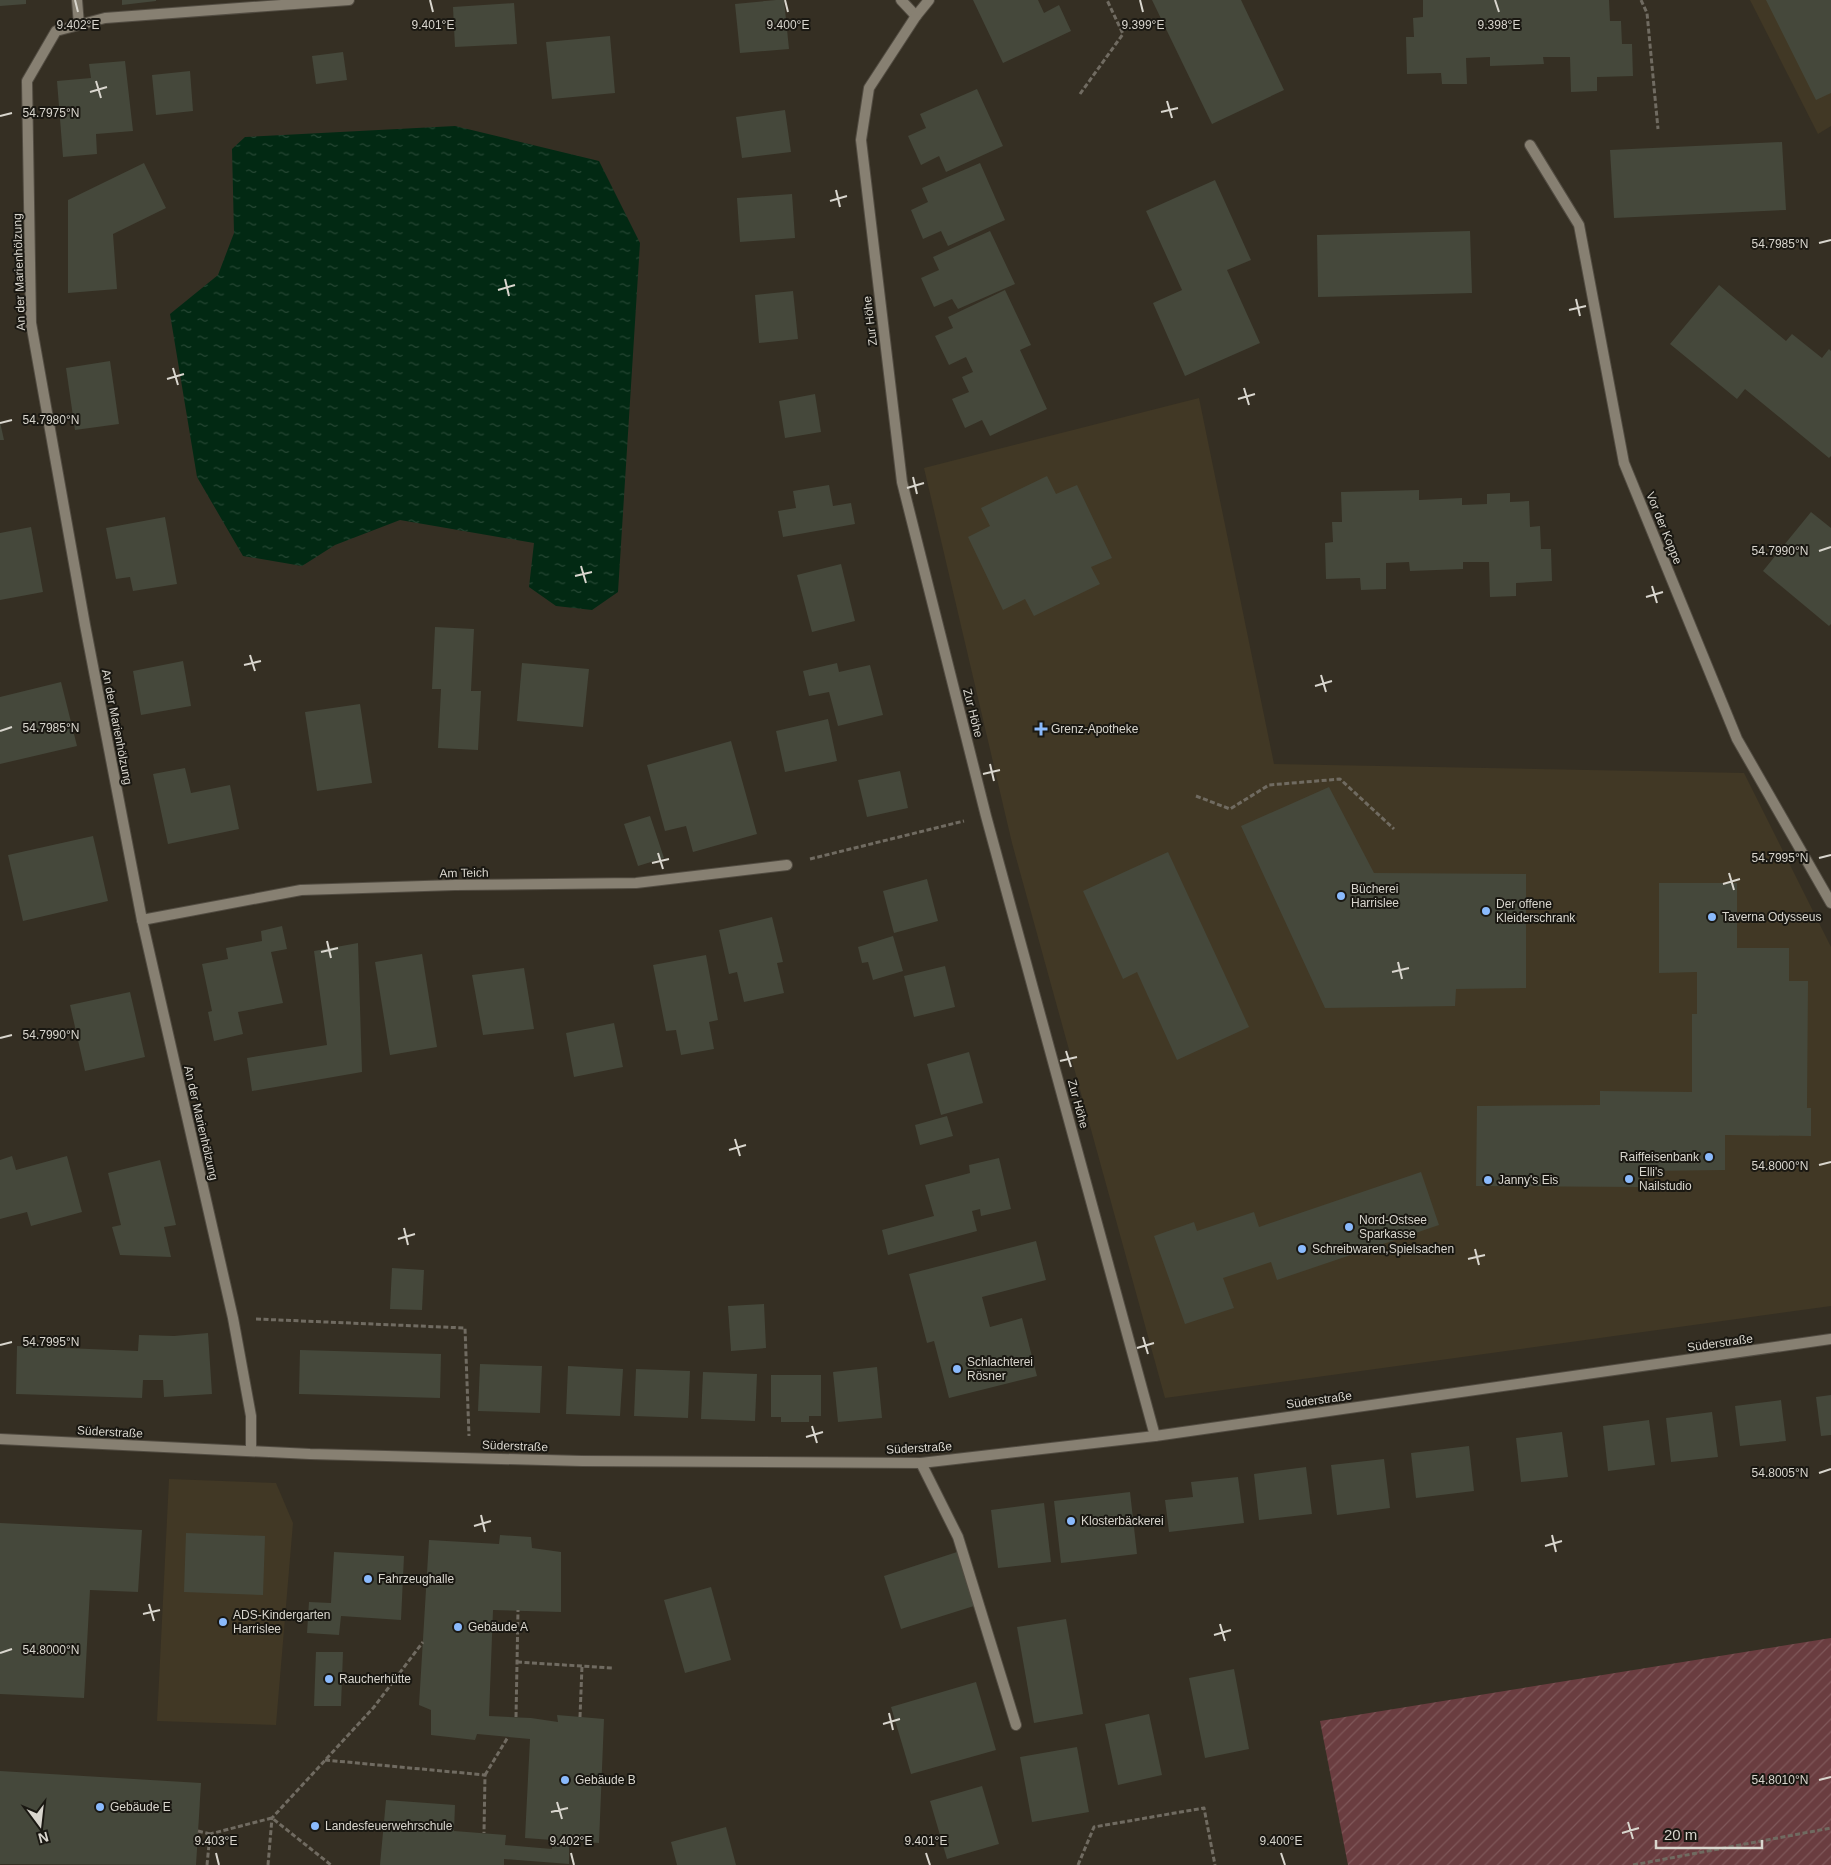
<svg xmlns="http://www.w3.org/2000/svg" width="1831" height="1865" font-family="Helvetica,sans-serif">
<style>
.built{fill:#413825}
.garden{fill:url(#garden-furrows)}
.water{fill:url(#water-ripples)}
.building{fill:#45483b}
.lines{fill:none;stroke-linecap:round;stroke-linejoin:round}
.lane-casing{stroke:#524c42;stroke-width:12}
.street-casing{stroke:#524c42;stroke-width:12}
.path{stroke:#706b61;stroke-width:3;stroke-dasharray:5 2.5;stroke-linecap:butt}
.lane{stroke:#878072;stroke-width:10}
.street{stroke:#878072;stroke-width:10}
.ticks{fill:none;stroke:#d9d6ce;stroke-width:2}
.poi-dot{fill:#8abafc;stroke:#1a1812;stroke-width:2}
.labels{text-anchor:middle;dominant-baseline:central;stroke-width:4;stroke-linejoin:round;paint-order:stroke}
.street-label{font-size:12px;fill:#d9d6ce;stroke:#1a1812}
.poi-label{font-size:12px;fill:#d9d6ce;stroke:#1a1812;text-anchor:start}
.ticks-label{font-size:12px;text-anchor:middle;fill:#d9d6ce;stroke:#1a1812;stroke-width:4;stroke-linejoin:round;paint-order:stroke}
</style>
<defs>
<pattern id="garden-furrows" width="10" height="10" patternUnits="userSpaceOnUse" patternTransform="scale(1.25)"><rect width="10" height="10" fill="#6a3d40"/><path d="M-1 1l2-2M0 10L10 0M9 11l2-2" fill="none" stroke="#7f585a"/></pattern>
<pattern id="water-ripples" width="26" height="14" patternUnits="userSpaceOnUse" patternTransform="scale(1.25)"><rect width="26" height="14" fill="#022913"/><path d="M2 4q2-2 4 0t4 0M15 11q2-2 4 0t4 0" fill="none" stroke="#264734"/></pattern>
</defs>
<rect width="100%" height="100%" fill="#352f23"/>
<g class="built">
<path d="M1750,0H1831V126L1818,134Z"/>
<path d="M1199,398L1274,764L1744,773L1831,947V1306L1165,1398L1012,843L924,468Z"/>
<path d="M169,1479L276,1483L293,1523L276,1725L157,1721Z"/>
</g>
<path class="garden" d="M1831,1638V1865H1348L1320,1721Z"/>
<path class="water" d="M455,126L599,161L640,243L618,592L592,610L556,606L529,587L534,543L400,520L335,545L302,566L243,556L197,477L170,314L218,275L234,233L232,149L245,137Z"/>
<g class="building">
<path d="M0,0H26V4L0,6Z"/>
<path d="M122,0H156V1L122,5Z"/>
<path d="M776,0H784L789,49L740,53L735,4Z"/>
<path d="M973,0H1038L1044,13L1059,5L1071,31L1003,63Z"/>
<path d="M1152,0H1241L1284,90L1212,124Z"/>
<path d="M1423,0H1609L1610,21H1621L1622,44H1632L1633,76L1597,77V91L1571,92L1570,57H1543L1544,64L1490,66V57L1466,58L1467,84H1442L1441,73L1407,74L1406,37H1414L1413,18L1423,17Z"/>
<path d="M1766,0H1831V93L1816,100Z"/>
<path d="M514,3L517,44L455,47L453,7Z"/>
<path d="M610,36L615,93L552,99L546,42Z"/>
<path d="M343,52L347,80L316,84L312,56Z"/>
<path d="M125,61L133,131L96,134L97,154L63,157L57,81L91,78L89,64Z"/>
<path d="M190,71L193,111L156,115L152,75Z"/>
<path d="M977,89L1003,146L946,172L939,156L921,165L908,136L926,128L920,114Z"/>
<path d="M785,110L791,152L742,158L736,117Z"/>
<path d="M1782,142L1786,210L1614,218L1610,150Z"/>
<path d="M144,163L166,208L113,234L117,289L68,293V200Z"/>
<path d="M980,163L1005,220L948,246L941,231L923,239L911,210L928,202L922,188Z"/>
<path d="M1215,180L1251,260L1227,270L1260,343L1185,376L1153,303L1182,290L1146,211Z"/>
<path d="M792,194L795,238L740,242L737,198Z"/>
<path d="M990,231L1015,284L958,309L952,299L934,307L921,278L939,270L933,257Z"/>
<path d="M1470,231L1472,293L1318,297L1317,235Z"/>
<path d="M1719,285L1786,341L1792,334L1822,358L1829,349L1831,351V456L1829,458L1745,389L1737,399L1670,344Z"/>
<path d="M1005,290L1031,345L1020,350L1047,409L990,436L982,420L965,428L952,399L969,392L962,377L973,372L966,357L949,365L935,336L953,328L948,317Z"/>
<path d="M793,291L798,339L759,343L755,295Z"/>
<path d="M110,361L119,424L75,430L66,368Z"/>
<path d="M815,394L821,432L785,438L779,401Z"/>
<path d="M0,422L4,440H0Z"/>
<path d="M1047,476L1056,494L1077,485L1112,558L1091,567L1100,584L1034,616L1025,599L1003,610L968,537L990,526L981,508Z"/>
<path d="M829,485L833,506L851,503L855,524L783,537L778,511L796,508L793,491Z"/>
<path d="M1419,490V500L1462,498V505L1487,504V494L1510,493V502L1529,501L1530,527L1540,526L1541,549H1551L1552,581L1516,583V596L1490,597L1489,562H1463V569L1410,571L1409,562L1386,563V589L1361,590L1360,578L1326,579L1325,543L1333,542L1332,522H1342L1341,492Z"/>
<path d="M1811,512L1831,528V624L1829,626L1763,571Z"/>
<path d="M165,517L177,584L133,591L130,577L116,579L106,528Z"/>
<path d="M31,527L43,592L0,600V533Z"/>
<path d="M841,564L855,621L812,632L797,575Z"/>
<path d="M435,627L474,629L471,691H481L478,750L438,748L441,689H432Z"/>
<path d="M183,661L191,706L141,715L133,671Z"/>
<path d="M522,663L589,669L583,727L517,721Z"/>
<path d="M837,663L839,672L870,665L883,715L838,726L829,692L809,696L803,671Z"/>
<path d="M61,682L77,746L0,764V697Z"/>
<path d="M360,704L372,783L317,791L305,712Z"/>
<path d="M828,719L837,761L785,772L776,731Z"/>
<path d="M731,741L757,834L693,852L686,826L665,831L647,765Z"/>
<path d="M185,768L191,793L230,785L239,829L168,844L153,774Z"/>
<path d="M900,771L908,808L867,817L858,780Z"/>
<path d="M1329,787L1374,873L1526,874V988L1456,989L1455,1006L1325,1008L1241,826Z"/>
<path d="M650,816L664,858L638,866L624,824Z"/>
<path d="M93,836L108,901L23,921L8,855Z"/>
<path d="M1168,852L1249,1027L1177,1060L1137,972L1123,979L1083,891Z"/>
<path d="M927,879L938,921L894,933L883,891Z"/>
<path d="M1659,883H1737V948H1789V981H1808L1807,1108H1811V1136L1725,1135V1170L1639,1171V1187L1476,1186L1477,1106L1600,1105V1091L1692,1092V1014H1697V972L1659,973Z"/>
<path d="M772,917L783,962L777,963L784,993L744,1002L737,972L729,974L719,930Z"/>
<path d="M282,926L287,949L271,952L283,1003L238,1012L243,1034L214,1041L208,1012L212,1011L202,964L228,959L226,948L262,941L261,931Z"/>
<path d="M893,936L903,971L873,980L868,962L862,963L858,947Z"/>
<path d="M358,943L362,1072L252,1091L247,1058L327,1045L314,951Z"/>
<path d="M422,954L437,1047L390,1055L375,962Z"/>
<path d="M706,955L718,1020L709,1022L714,1049L681,1055L676,1030L666,1031L653,965Z"/>
<path d="M945,966L955,1007L914,1017L904,976Z"/>
<path d="M524,968L534,1029L483,1035L472,975Z"/>
<path d="M130,992L145,1057L85,1071L70,1005Z"/>
<path d="M614,1023L623,1067L574,1077L566,1033Z"/>
<path d="M969,1052L983,1103L941,1115L927,1064Z"/>
<path d="M947,1116L953,1136L920,1145L915,1125Z"/>
<path d="M12,1156L16,1170L67,1156L82,1212L31,1226L27,1212L0,1219V1160Z"/>
<path d="M999,1158L1011,1209L981,1216L980,1209L972,1211L977,1231L888,1255L882,1230L934,1216L925,1185L970,1173L969,1165Z"/>
<path d="M160,1160L176,1225L164,1227L171,1257L120,1255L112,1227L121,1225L108,1173Z"/>
<path d="M1421,1172L1439,1225L1277,1280L1271,1262L1223,1278L1234,1308L1185,1324L1154,1236L1194,1222L1197,1231L1254,1212L1259,1227Z"/>
<path d="M1036,1241L1046,1280L982,1297L990,1327L1022,1318L1037,1376L949,1398L934,1341L927,1343L909,1274Z"/>
<path d="M392,1268L424,1270L422,1310L390,1309Z"/>
<path d="M764,1304L766,1348L731,1351L728,1306Z"/>
<path d="M208,1333L212,1394L164,1397L163,1380H143L142,1398L16,1394L17,1346L138,1351L139,1335L174,1336Z"/>
<path d="M300,1350L441,1354L440,1398L299,1394Z"/>
<path d="M480,1364L542,1366L540,1413L478,1411Z"/>
<path d="M568,1366L623,1369L620,1416L566,1414Z"/>
<path d="M877,1367L882,1418L838,1422L833,1372Z"/>
<path d="M636,1369L690,1371L688,1418L634,1416Z"/>
<path d="M703,1372L757,1374L755,1421L701,1419Z"/>
<path d="M771,1375H821V1416H809V1422H781V1417H771Z"/>
<path d="M1831,1395V1435L1821,1436L1816,1397Z"/>
<path d="M1781,1400L1786,1441L1740,1446L1735,1406Z"/>
<path d="M1712,1412L1718,1457L1671,1462L1666,1418Z"/>
<path d="M1649,1420L1655,1465L1608,1471L1603,1426Z"/>
<path d="M1562,1432L1568,1477L1521,1482L1516,1438Z"/>
<path d="M1469,1446L1474,1491L1416,1498L1411,1453Z"/>
<path d="M1384,1459L1390,1508L1337,1515L1331,1465Z"/>
<path d="M1306,1467L1312,1514L1259,1520L1254,1474Z"/>
<path d="M1238,1477L1244,1523L1169,1532L1165,1500L1193,1497L1191,1482Z"/>
<path d="M1130,1492L1137,1554L1061,1563L1054,1501Z"/>
<path d="M1044,1503L1051,1562L998,1568L991,1510Z"/>
<path d="M0,1523L142,1530L138,1592L90,1590L84,1698L0,1694Z"/>
<path d="M186,1533L265,1536L263,1595L184,1592Z"/>
<path d="M500,1535L531,1537L532,1548L561,1552V1612L493,1610L489,1716L531,1718L558,1722L557,1715L604,1719L599,1843L569,1841V1864L504,1859V1865H380L386,1800L455,1805L454,1831L506,1835L505,1845L552,1849V1840L525,1838L530,1739L477,1734L475,1740L431,1735V1710L419,1705L429,1540L499,1544Z"/>
<path d="M334,1552L404,1556L401,1620L341,1616L339,1635L307,1633L309,1602L331,1603Z"/>
<path d="M957,1552L974,1606L901,1629L884,1576Z"/>
<path d="M711,1587L731,1660L685,1673L664,1600Z"/>
<path d="M1066,1619L1083,1714L1034,1723L1017,1627Z"/>
<path d="M316,1652H343L341,1706H314Z"/>
<path d="M1234,1669L1249,1749L1205,1758L1189,1678Z"/>
<path d="M976,1682L996,1750L911,1774L891,1707Z"/>
<path d="M1149,1714L1162,1775L1118,1785L1105,1724Z"/>
<path d="M1077,1747L1089,1812L1032,1822L1020,1757Z"/>
<path d="M0,1771L201,1783L196,1865L0,1864Z"/>
<path d="M982,1786L999,1844L947,1859L930,1801Z"/>
<path d="M726,1827L736,1865H677L671,1842Z"/>
</g>
<g class="lines">
<defs>
<path id="lane" d="M921,1463L958,1537L1016,1725"/>
<g id="street">
<path d="M77,0L79,25"/>
<path d="M901,0L916,16"/>
<path d="M929,0L916,16L869,88L861,140L902,482L986,816L1155,1436"/>
<path d="M1530,145L1579,225L1624,463L1737,739L1831,903"/>
<path d="M142,920L301,890L455,885L636,883L787,865"/>
<path d="M0,1439L310,1454L582,1461L921,1463L1155,1436L1831,1339"/>
<path d="M251,1451V1416L233,1318L142,920L85,625L31,323L27,81L56,31L105,18L349,0"/>
</g>
</defs>
<use href="#lane" class="lane-casing"/>
<use href="#street" class="street-casing"/>
<g class="path">
<path d="M1641,0L1647,13L1658,129"/>
<path d="M1080,94L1123,34L1107,0"/>
<path d="M1196,796L1230,809L1269,785L1340,779L1394,829"/>
<path d="M810,859L964,821"/>
<path d="M256,1319L465,1328L469,1436"/>
<path d="M517,1662L612,1668"/>
<path d="M516,1717L518,1610"/>
<path d="M580,1717L582,1666"/>
<path d="M325,1760L485,1775L484,1833"/>
<path d="M485,1775L508,1737"/>
<path d="M198,1831L210,1834"/>
<path d="M207,1865L210,1834L272,1818L331,1865"/>
<path d="M268,1865L272,1818L374,1707L423,1642"/>
<path d="M1078,1865L1094,1827L1204,1808L1215,1865"/>
<path d="M1633,1865L1831,1828"/>
</g>
<use href="#lane" class="lane"/>
<use href="#street" class="street"/>
</g>
<path class="ticks" d="M75,0L78,12M430,0L433,12M785,0L788,12M1140,0L1143,12M1495,0L1499,12M96,81L101,98M90,92L107,87M1167,101L1172,118M1161,112L1178,108M0,116L12,113M836,190L840,207M830,201L847,196M1819,243L1831,240M505,279L509,296M498,290L515,285M1576,299L1580,316M1569,310L1586,306M173,368L178,385M167,379L184,374M1244,388L1249,405M1238,399L1255,394M0,423L12,420M913,477L917,494M907,488L924,483M1819,551L1831,547M581,566L586,583M575,576L592,572M1652,586L1657,603M1646,597L1663,592M250,655L255,671M244,665L261,661M1321,675L1326,692M1315,686L1332,681M0,731L12,727M990,764L994,781M983,774L1000,770M658,853L663,869M1819,858L1831,855M652,863L669,859M1729,873L1734,890M1723,884L1740,879M327,941L331,958M321,952L338,948M1398,962L1402,979M1392,972L1409,968M0,1038L12,1035M1066,1051L1071,1067M1060,1061L1077,1057M735,1139L740,1156M729,1150L746,1145M1819,1165L1831,1162M404,1228L408,1245M398,1239L415,1234M1475,1249L1479,1265M1468,1259L1485,1255M1143,1337L1148,1354M0,1345L12,1342M1137,1348L1154,1343M812,1426L817,1443M806,1437L823,1432M1819,1473L1831,1469M481,1515L485,1532M474,1526L491,1521M1552,1535L1556,1552M1545,1546L1562,1541M149,1604L154,1621M143,1614L160,1610M1220,1624L1225,1641M1214,1635L1231,1630M0,1653L12,1649M889,1713L893,1730M883,1724L900,1719M1819,1780L1831,1777M557,1802L562,1819M551,1812L568,1808M1628,1822L1633,1839M1622,1833L1639,1828M216,1853L219,1865M571,1853L574,1865M926,1853L930,1865M1281,1853L1285,1865"/>
<g class="poi-dot">
<path d="M1038.5 721.5h5v5h5v5h-5v5h-5v-5h-5v-5h5z"/>
<circle cx="1341" cy="896" r="5"/>
<circle cx="1486" cy="911" r="5"/>
<circle cx="1712" cy="917" r="5"/>
<circle cx="1709" cy="1157" r="5"/>
<circle cx="1629" cy="1179" r="5"/>
<circle cx="1488" cy="1180" r="5"/>
<circle cx="1349" cy="1227" r="5"/>
<circle cx="1302" cy="1249" r="5"/>
<circle cx="957" cy="1369" r="5"/>
<circle cx="1071" cy="1521" r="5"/>
<circle cx="368" cy="1579" r="5"/>
<circle cx="223" cy="1622" r="5"/>
<circle cx="458" cy="1627" r="5"/>
<circle cx="329" cy="1679" r="5"/>
<circle cx="565" cy="1780" r="5"/>
<circle cx="100" cy="1807" r="5"/>
<circle cx="315" cy="1826" r="5"/>
</g>
<g class="labels">
<g class="street-label">
<text transform="translate(19 272) rotate(-92)">An der Marienhölzung</text>
<text transform="translate(870 321) rotate(-97)">Zur Höhe</text>
<text transform="translate(1664 528) rotate(68)">Vor der Koppe</text>
<text transform="translate(973 713) rotate(76)">Zur Höhe</text>
<text transform="translate(117 727) rotate(79)">An der Marienhölzung</text>
<text transform="translate(464 873) rotate(-1)">Am Teich</text>
<text transform="translate(1078 1104) rotate(75)">Zur Höhe</text>
<text transform="translate(201 1123) rotate(77)">An der Marienhölzung</text>
<text transform="translate(1720 1343) rotate(-8)">Süderstraße</text>
<text transform="translate(1319 1400) rotate(-8)">Süderstraße</text>
<text transform="translate(110 1432) rotate(3)">Süderstraße</text>
<text transform="translate(515 1446) rotate(2)">Süderstraße</text>
<text transform="translate(919 1448) rotate(-3)">Süderstraße</text>
</g>
<g class="poi-label">
<text x="1051" y="729">Grenz-Apotheke</text>
<text x="1351" y="889">Bücherei<tspan x="1351" dy="14">Harrislee</tspan></text>
<text x="1496" y="904">Der offene<tspan x="1496" dy="14">Kleiderschrank</tspan></text>
<text x="1722" y="917">Taverna Odysseus</text>
<text x="1699" y="1157" text-anchor="end">Raiffeisenbank</text>
<text x="1639" y="1172">Elli's<tspan x="1639" dy="14">Nailstudio</tspan></text>
<text x="1498" y="1180">Janny's Eis</text>
<text x="1359" y="1220">Nord-Ostsee<tspan x="1359" dy="14">Sparkasse</tspan></text>
<text x="1312" y="1249">Schreibwaren,Spielsachen</text>
<text x="967" y="1362">Schlachterei<tspan x="967" dy="14">Rösner</tspan></text>
<text x="1081" y="1521">Klosterbäckerei</text>
<text x="378" y="1579">Fahrzeughalle</text>
<text x="233" y="1615">ADS-Kindergarten<tspan x="233" dy="14">Harrislee</tspan></text>
<text x="468" y="1627">Gebäude A</text>
<text x="339" y="1679">Raucherhütte</text>
<text x="575" y="1780">Gebäude B</text>
<text x="110" y="1807">Gebäude E</text>
<text x="325" y="1826">Landesfeuerwehrschule</text>
</g>
</g>
<g class="ticks-label">
<text x="78" y="29">9.402°E</text>
<text x="433" y="29">9.401°E</text>
<text x="788" y="29">9.400°E</text>
<text x="1143" y="29">9.399°E</text>
<text x="1499" y="29">9.398°E</text>
<text x="51" y="117">54.7975°N</text>
<text x="1780" y="248">54.7985°N</text>
<text x="51" y="424">54.7980°N</text>
<text x="1780" y="555">54.7990°N</text>
<text x="51" y="732">54.7985°N</text>
<text x="1780" y="862">54.7995°N</text>
<text x="51" y="1039">54.7990°N</text>
<text x="1780" y="1170">54.8000°N</text>
<text x="51" y="1346">54.7995°N</text>
<text x="1780" y="1477">54.8005°N</text>
<text x="51" y="1654">54.8000°N</text>
<text x="1780" y="1784">54.8010°N</text>
<text x="216" y="1845">9.403°E</text>
<text x="571" y="1845">9.402°E</text>
<text x="926" y="1845">9.401°E</text>
<text x="1281" y="1845">9.400°E</text>
</g>
<g transform="translate(40 1825) rotate(165)" stroke="#1a1812" stroke-width="4" paint-order="stroke">
<path d="M0-4L9 19L0 12L-9 19Z" fill="#d9d6ce"/>
<text y="-8" font-size="14" font-weight="bold" text-anchor="middle" fill="#d9d6ce">N</text>
</g>
<path d="M1656 1840v8h106v-8" fill="none" stroke="#d9d6ce" stroke-width="2.5"/>
<text x="1664" y="1840" font-size="15" fill="#d9d6ce" stroke="#1a1812" stroke-width="4" paint-order="stroke">20 m</text>
</svg>
